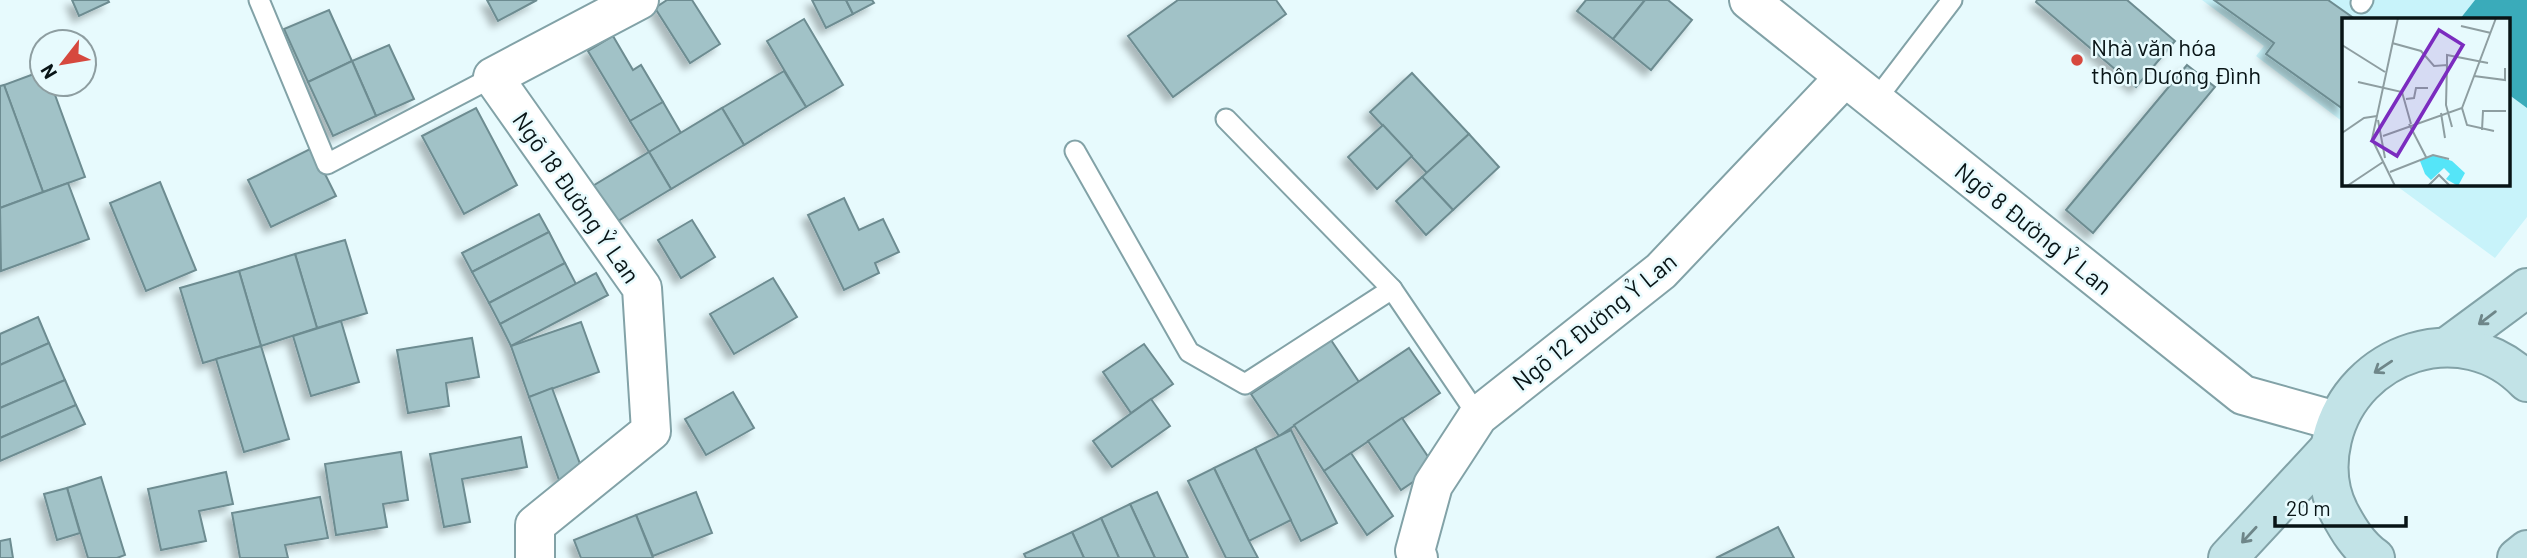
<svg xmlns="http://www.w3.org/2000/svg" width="2527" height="558" font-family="Barlow,sans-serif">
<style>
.built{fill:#c8f3fa}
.water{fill:#3aabba}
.building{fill:#a1c2c7;stroke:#6d8c91;stroke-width:2;filter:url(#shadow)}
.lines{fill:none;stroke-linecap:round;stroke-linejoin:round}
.lane-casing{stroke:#82a2a7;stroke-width:23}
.street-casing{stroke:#82a2a7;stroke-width:42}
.secondary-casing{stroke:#82a2a7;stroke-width:42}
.lane{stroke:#fff;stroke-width:19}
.street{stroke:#fff;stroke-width:38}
.secondary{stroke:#c2e3e7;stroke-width:38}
.oneway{stroke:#6e8689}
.poi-dot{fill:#d6483e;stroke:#e7fafd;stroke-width:2.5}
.labels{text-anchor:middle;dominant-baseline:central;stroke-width:5;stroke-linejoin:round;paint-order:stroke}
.poi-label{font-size:24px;fill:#081416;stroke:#e7fafd;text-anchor:start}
.street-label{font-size:24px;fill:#081416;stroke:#e7fafd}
.inset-road{fill:none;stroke:#8e9ea1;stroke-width:2}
.view{fill:#7b2cbf;fill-opacity:0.15;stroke:#7b2cbf;stroke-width:3.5}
.inset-edge{fill:none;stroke:#081416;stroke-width:3.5}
</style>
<defs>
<filter id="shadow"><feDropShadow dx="-6" dy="6" stdDeviation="3.5" flood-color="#0004"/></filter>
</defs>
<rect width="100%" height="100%" fill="#e7fafd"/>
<path class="built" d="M2202,0H2527V217L2495,258L2394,184H2508V19H2343V122L2256,56L2264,46Z"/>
<path class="water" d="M2475,0H2527V108L2508,94V19H2460Z"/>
<g class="building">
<path d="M72,0H108L109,2L79,16Z"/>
<path d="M487,0H537L498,21Z"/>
<path d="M667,0H692L720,44L690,63L655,8Z"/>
<path d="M812,0H846L853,14L826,28Z"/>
<path d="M846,0H872L874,3L853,14Z"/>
<path d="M1178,0H1276L1286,14L1173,97L1128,36Z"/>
<path d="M1586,0H1645L1613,39L1577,11Z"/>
<path d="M1645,0H1668L1692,20L1651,70L1613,39Z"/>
<path d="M2037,0H2127L2175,41L2136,87L2036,2Z"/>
<path d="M2214,0H2328L2355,19H2343V109L2266,54L2274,43Z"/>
<path d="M329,10L352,61L308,82L284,29Z"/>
<path d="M804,19L843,85L806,107L767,41Z"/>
<path d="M613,36L633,70L641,65L663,102L630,121L588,51Z"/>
<path d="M389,45L414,99L376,116L352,61Z"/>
<path d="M352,61L376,116L333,136L308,82Z"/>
<path d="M2187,65L2215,87L2093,233L2066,210Z"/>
<path d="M42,71V84H51L85,177L43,192L4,85Z"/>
<path d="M784,71L806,107L744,145L722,108Z"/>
<path d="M1412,73L1469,134L1427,173L1370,112Z"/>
<path d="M4,85L43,192L0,208V86Z"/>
<path d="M663,102L681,133L649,152L630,121Z"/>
<path d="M476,108L517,185L464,214L422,136Z"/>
<path d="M722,108L744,145L671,189L649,152Z"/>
<path d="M1383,125L1412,156L1377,189L1348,157Z"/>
<path d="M1469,134L1499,167L1453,210L1422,177Z"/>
<path d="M312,148L336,196L271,227L248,180Z"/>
<path d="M649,152L671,189L608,227L586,190Z"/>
<path d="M1422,177L1453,210L1426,235L1396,201Z"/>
<path d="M160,182L196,270L146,291L110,203Z"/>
<path d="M68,183L89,239L1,271L0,208Z"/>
<path d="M844,198L859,230L883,219L899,252L875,263L879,273L844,290L808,215Z"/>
<path d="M539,214L549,232L472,272L462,253Z"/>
<path d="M692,220L715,257L681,278L658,240Z"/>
<path d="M549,232L565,263L489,303L472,272Z"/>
<path d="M345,240L367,313L317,328L295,254Z"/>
<path d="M295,254L317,328L261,346L239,271Z"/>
<path d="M565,263L576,284L500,324L489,303Z"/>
<path d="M239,271L261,346L203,363L180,288Z"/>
<path d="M596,273L608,295L511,346L500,324Z"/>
<path d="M773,278L797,317L734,354L710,314Z"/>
<path d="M38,317L49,343L0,365V334Z"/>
<path d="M341,321L359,382L311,396L293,336Z"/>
<path d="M581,322L599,372L529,397L511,346Z"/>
<path d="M472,338L479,377L446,383L449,406L408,413L397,350Z"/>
<path d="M1331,340L1359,382L1279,436L1251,394Z"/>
<path d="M49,343L65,380L0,408V365Z"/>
<path d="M1144,344L1173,384L1131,413L1103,372Z"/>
<path d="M261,346L289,439L244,452L216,359Z"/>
<path d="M1409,348L1440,393L1324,471L1294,425Z"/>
<path d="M65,380L76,405L0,438V408Z"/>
<path d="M552,388L583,472L559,480L529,397Z"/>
<path d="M733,392L754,428L706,455L685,419Z"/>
<path d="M1151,399L1170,426L1112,467L1093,441Z"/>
<path d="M76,405L85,424L0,461V438Z"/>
<path d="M1402,418L1435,467L1401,490L1368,441Z"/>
<path d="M1291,430L1337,523L1301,541L1255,448Z"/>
<path d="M521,437L527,467L462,479L470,522L444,527L430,454Z"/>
<path d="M1255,448L1291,520L1249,541L1214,468Z"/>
<path d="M401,452L408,500L383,504L387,527L336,535L325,464Z"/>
<path d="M1351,453L1393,516L1367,535L1324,471Z"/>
<path d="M1214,468L1249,541L1258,558H1226L1188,481Z"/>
<path d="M226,472L233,504L199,511L206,541L161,550L148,489Z"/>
<path d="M101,477L125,555L117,558H88L67,488Z"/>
<path d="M67,488L80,533L57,540L44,494Z"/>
<path d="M696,492L712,533L653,556L636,515Z"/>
<path d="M1157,492L1188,558H1155L1130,504Z"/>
<path d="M320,497L328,538L285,545L288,558H240L232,513Z"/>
<path d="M1130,504L1155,558H1119L1101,518Z"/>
<path d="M636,515L653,558H581L574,540Z"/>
<path d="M1101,518L1119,558H1084L1072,532Z"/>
<path d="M1778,527L1794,558H1716Z"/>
<path d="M1072,532L1084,558H1026L1024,554Z"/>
<path d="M10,539L13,558H0V541Z"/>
</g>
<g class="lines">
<defs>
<g id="lane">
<path d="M259,0L327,164L493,77"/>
<path d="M2361,3L2363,0"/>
<path d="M1875,101L1952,0"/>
<path d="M1226,119L1392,289"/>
<path d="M1075,151L1189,352L1245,384L1392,289L1478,416"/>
</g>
<g id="street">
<path d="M1749,0L2243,395L2336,421"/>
<path d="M535,558V525L651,431L642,288L493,77L639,0"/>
<path d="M1418,558L1415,551L1433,485L1478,416L1661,271L1845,77"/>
</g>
<g id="secondary">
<path d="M2447,347L2527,288"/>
<path d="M2228,558L2329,449"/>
<path d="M2375,558C2358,546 2348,529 2339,512C2327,488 2326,464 2332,439C2353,352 2463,315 2527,382"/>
<path d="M2517,558L2527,550"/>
</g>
</defs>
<use href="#lane" class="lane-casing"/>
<use href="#street" class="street-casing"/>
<use href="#secondary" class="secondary-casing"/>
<use href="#lane" class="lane"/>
<use href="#street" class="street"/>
<use href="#secondary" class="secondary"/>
</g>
<defs><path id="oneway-shaft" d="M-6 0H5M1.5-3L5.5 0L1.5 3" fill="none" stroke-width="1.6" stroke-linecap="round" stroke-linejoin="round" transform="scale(1.75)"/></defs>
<g class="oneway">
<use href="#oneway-shaft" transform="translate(2487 318) rotate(143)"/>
<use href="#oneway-shaft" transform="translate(2383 367) rotate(146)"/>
<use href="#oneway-shaft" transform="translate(2249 535) rotate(133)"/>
</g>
<circle class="poi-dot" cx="2077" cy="60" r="7"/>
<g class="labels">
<g class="poi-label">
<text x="2091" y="46">Nhà văn hóa<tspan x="2091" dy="28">thôn Dương Đình</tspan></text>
</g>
<g class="street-label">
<text transform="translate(577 197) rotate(55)">Ngõ 18 Đường Ỷ Lan</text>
<text transform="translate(2034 228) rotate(39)">Ngõ 8 Đường Ỷ Lan</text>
<text transform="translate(1594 321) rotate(-39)">Ngõ 12 Đường Ỷ Lan</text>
</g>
</g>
<g transform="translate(2342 18)">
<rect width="168" height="168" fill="#e7fafd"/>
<path d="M91,137L110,143L123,155L116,168L104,161L108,156L102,150L89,162L83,156L78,143Z" fill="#55e5f8"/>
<path class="inset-road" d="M119,8L149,15M50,25L79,33L92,48L105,47L104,87L110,109M0,27L43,54M105,47V37L146,45M132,58L163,62V50M16,64L60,74L69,106M64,81L72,80L74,70H86M120,90L125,107L152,113M99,95L103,120M36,102L43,140M67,106L84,139M140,112L141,93H164M0,115L22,100L35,98M41,118L120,90L154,0M48,154L91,137L107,141M5,168L41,144M53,168L30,121L56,0M86,168L97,157L108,168"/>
<path class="view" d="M97,12L121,27L55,138L30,123Z"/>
<rect width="168" height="168" class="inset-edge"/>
</g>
<g transform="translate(63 63) rotate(239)"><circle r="33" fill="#e7fafd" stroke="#8e9ea1" stroke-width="2"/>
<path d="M0-5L12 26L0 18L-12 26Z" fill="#d6483e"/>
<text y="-10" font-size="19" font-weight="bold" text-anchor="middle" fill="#081416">N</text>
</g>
<path d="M2275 516v10h131v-10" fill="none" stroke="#081416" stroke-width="3.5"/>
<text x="2286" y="516" font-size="21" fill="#081416" stroke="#e7fafd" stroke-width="5" paint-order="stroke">20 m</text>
</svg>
